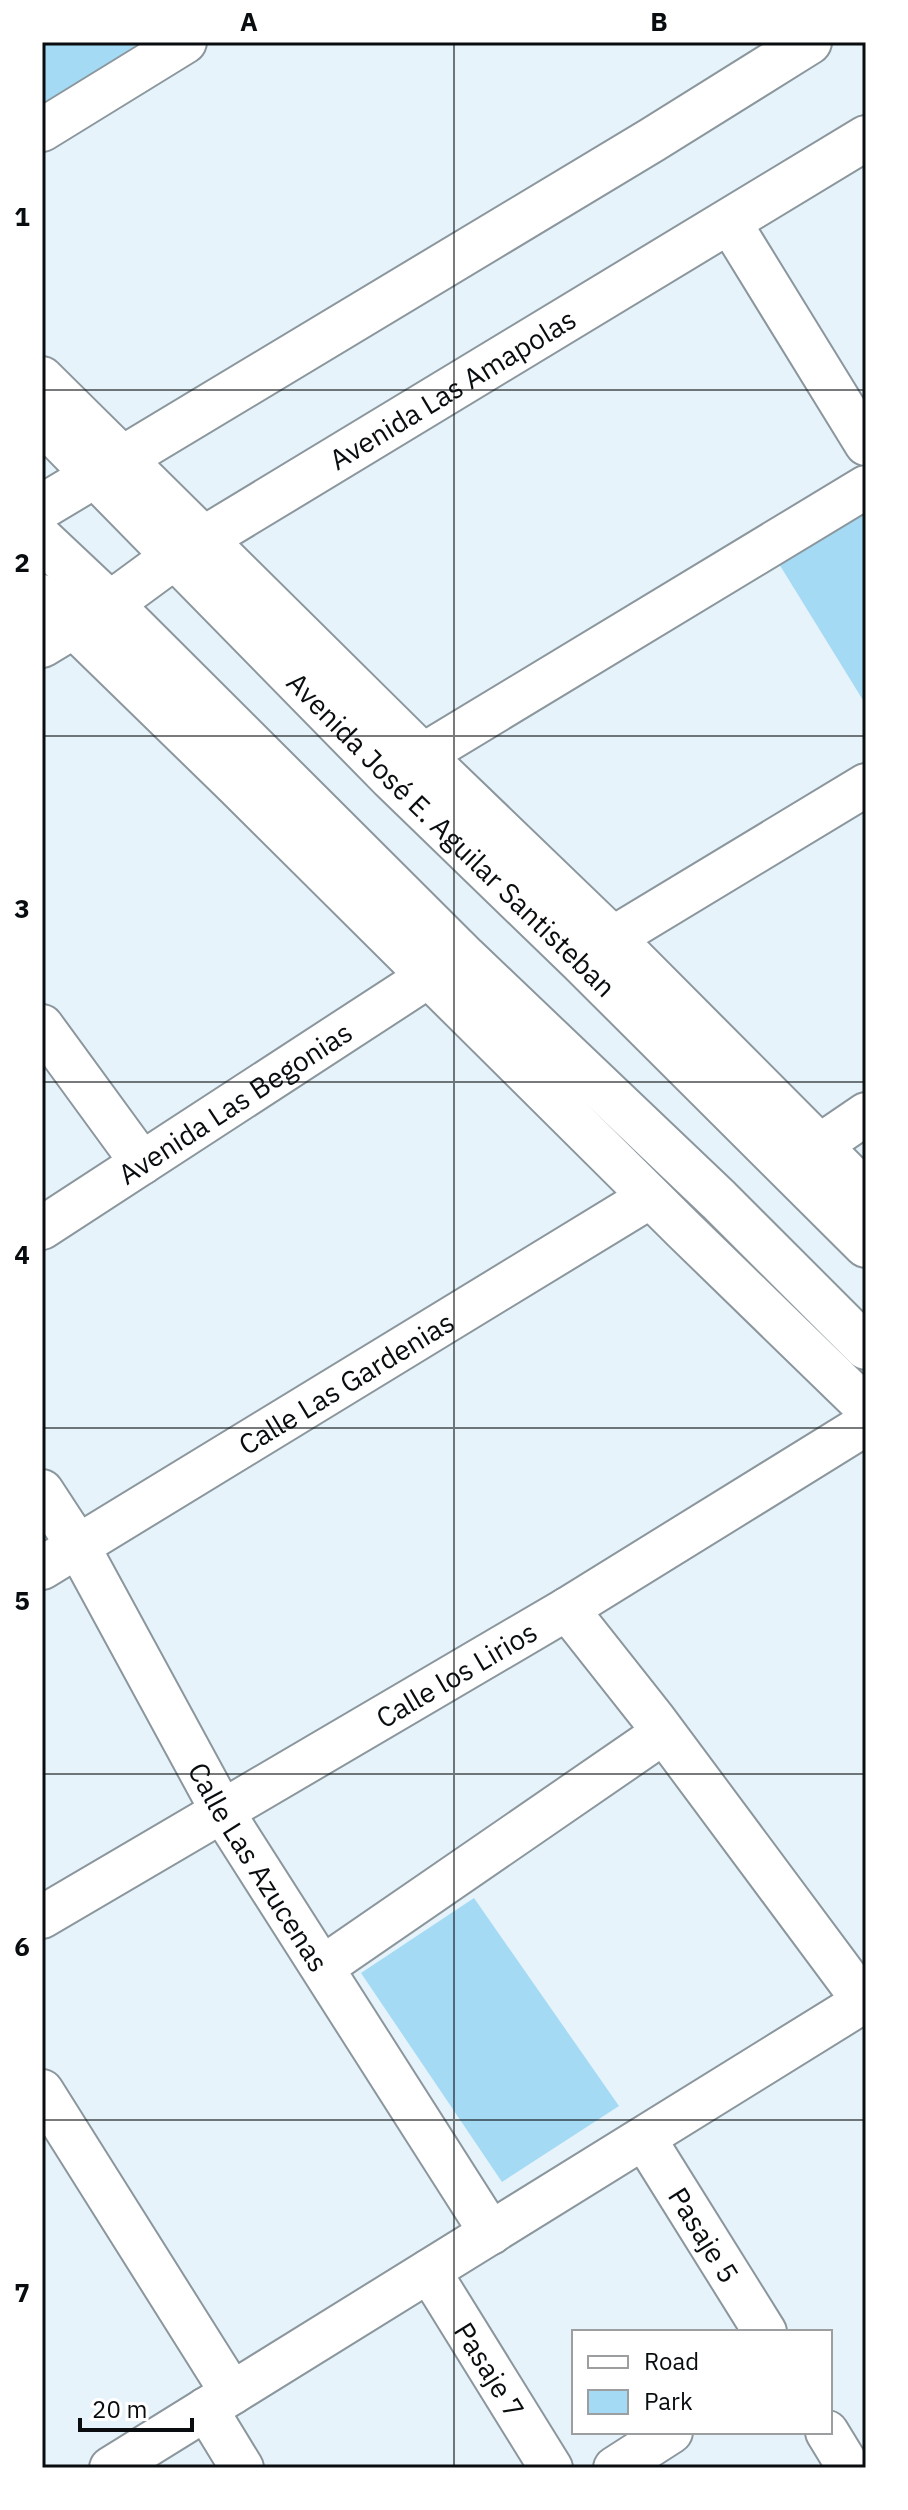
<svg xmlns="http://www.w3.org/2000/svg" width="908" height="2510" font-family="'IBM Plex Sans',sans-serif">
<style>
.green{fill:#a4daf4}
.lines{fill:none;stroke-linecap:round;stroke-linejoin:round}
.street-casing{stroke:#8b979d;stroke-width:46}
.secondary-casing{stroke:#8b979d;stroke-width:48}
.street{stroke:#fff;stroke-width:42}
.secondary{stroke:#fff;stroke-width:44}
.grid{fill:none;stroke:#090d0f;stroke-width:2;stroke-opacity:0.55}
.labels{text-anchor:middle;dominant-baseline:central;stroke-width:6;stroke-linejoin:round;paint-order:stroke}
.street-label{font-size:28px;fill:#090d0f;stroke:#fff}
.neatline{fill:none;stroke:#090d0f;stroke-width:3}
.grid-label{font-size:26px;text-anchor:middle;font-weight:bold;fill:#090d0f}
</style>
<rect width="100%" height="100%" fill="#e7f3fa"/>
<g class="green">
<path d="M42,42H145L42,105Z"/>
<path d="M866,504V705L776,559Z"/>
<path d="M474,1898L619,2106L502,2182L361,1973Z"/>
</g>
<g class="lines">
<defs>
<g id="street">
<path d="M42,130L185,42"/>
<path d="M730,223L866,444"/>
<path d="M42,378L423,755L613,938L866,1192"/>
<path d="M42,596L235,784L684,1230L866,1407"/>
<path d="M423,755L866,487"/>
<path d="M613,938L866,785"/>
<path d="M42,1026L142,1163"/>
<path d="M819,1146L866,1114"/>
<path id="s1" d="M42,1228L429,976"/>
<path id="s2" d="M42,1491L78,1546L222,1811L491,2233"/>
<path id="s3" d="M42,1568L650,1197"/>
<path d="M567,1609L654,1719L866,2004"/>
<path id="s4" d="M42,1917L567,1609L866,1424"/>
<path d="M323,1967L663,1733"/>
<path d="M42,2091L232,2393"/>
<path id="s5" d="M644,2138L765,2332"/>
<path id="s6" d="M429,2271L551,2468"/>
<path d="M206,2409L242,2468"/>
<path d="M827,2432L849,2468"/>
<path d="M111,2468L866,2000"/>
<path d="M615,2468L671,2432"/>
</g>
<g id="secondary">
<path id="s7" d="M42,421L392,778L581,961L866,1245"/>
<path d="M42,507L652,140L809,42"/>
<path d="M42,540L110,604L465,958L719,1200L866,1347"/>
<path id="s8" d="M42,645L110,604L174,557L866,138"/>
</g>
</defs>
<use href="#street" class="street-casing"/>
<use href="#secondary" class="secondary-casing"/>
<use href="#street" class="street"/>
<use href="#secondary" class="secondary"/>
</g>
<path class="grid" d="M454,42V2468M42,390H866M42,736H866M42,1082H866M42,1428H866M42,1774H866M42,2120H866"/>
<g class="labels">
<g class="street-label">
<text stroke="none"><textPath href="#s8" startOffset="484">Avenida Las Amapolas</textPath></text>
<text stroke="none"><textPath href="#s7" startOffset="582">Avenida José E. Aguilar Santisteban</textPath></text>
<text stroke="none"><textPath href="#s1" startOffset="230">Avenida Las Begonias</textPath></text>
<text stroke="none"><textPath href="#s3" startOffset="356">Calle Las Gardenias</textPath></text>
<text stroke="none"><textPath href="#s4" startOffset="480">Calle los Lirios</textPath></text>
<text stroke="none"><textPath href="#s2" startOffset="434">Calle Las Azucenas</textPath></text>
<text stroke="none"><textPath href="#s5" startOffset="114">Pasaje 5</textPath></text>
<text stroke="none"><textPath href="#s6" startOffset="116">Pasaje 7</textPath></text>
</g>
</g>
<rect width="908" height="2510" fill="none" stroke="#ffffff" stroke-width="88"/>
<rect x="572" y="2330" width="260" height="104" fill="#ffffff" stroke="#9d9e9f" stroke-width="2"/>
<rect x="588" y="2356" width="40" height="12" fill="#ffffff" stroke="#9d9e9f" stroke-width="2"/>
<text x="644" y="2370" font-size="24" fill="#090d0f">Road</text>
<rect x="588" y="2390" width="40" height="24" fill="#a4daf4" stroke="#9d9e9f" stroke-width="2"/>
<text x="644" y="2410" font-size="24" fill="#090d0f">Park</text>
<path d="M80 2418v12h112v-12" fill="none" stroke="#090d0f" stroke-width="4"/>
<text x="92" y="2418" font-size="24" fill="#090d0f" stroke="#ffffff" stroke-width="6" paint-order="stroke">20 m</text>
<rect x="44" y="44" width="820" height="2422" class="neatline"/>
<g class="grid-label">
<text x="249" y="31">A</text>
<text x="659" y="31">B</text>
<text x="22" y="226">1</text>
<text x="22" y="572">2</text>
<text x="22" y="918">3</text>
<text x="22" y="1264">4</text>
<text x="22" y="1610">5</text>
<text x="22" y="1956">6</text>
<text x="22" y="2302">7</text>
</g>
</svg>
